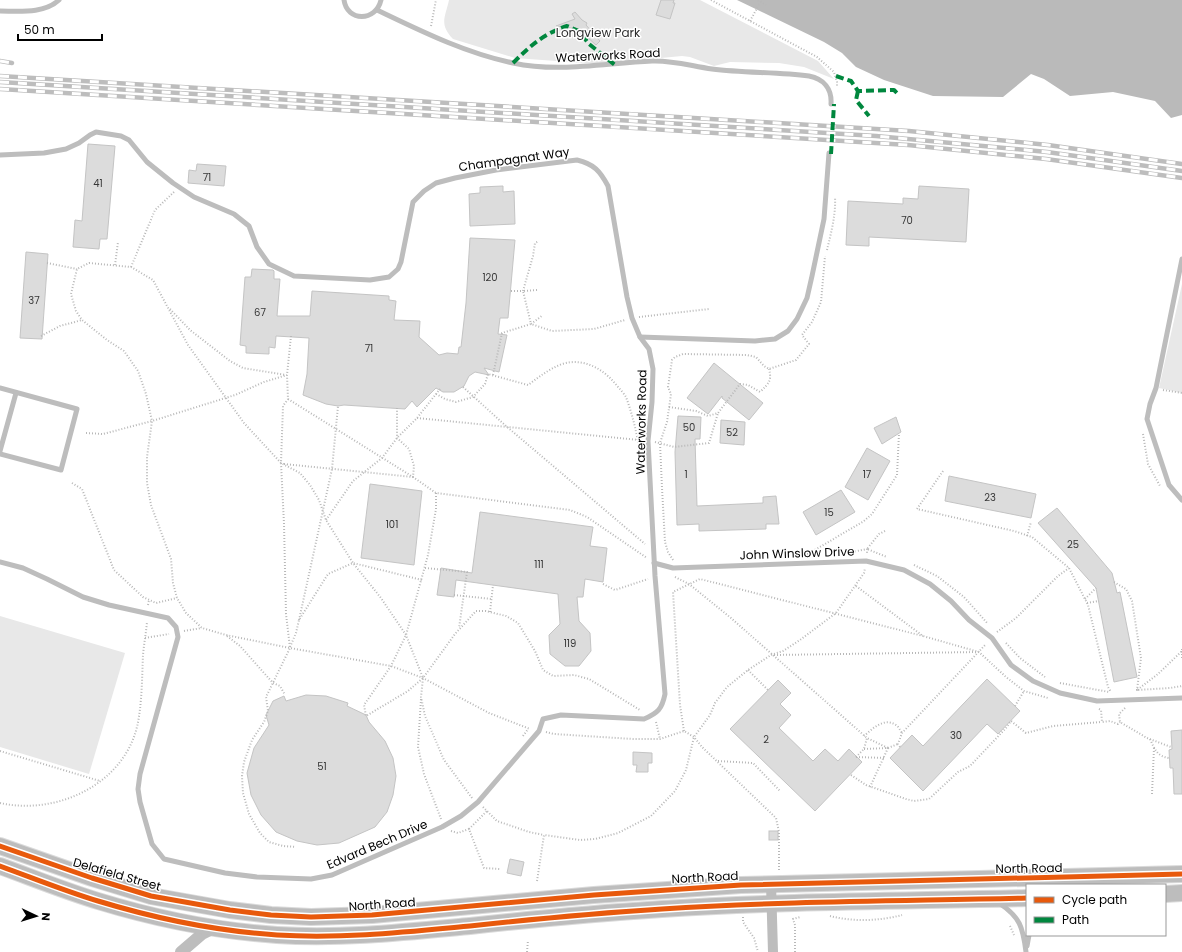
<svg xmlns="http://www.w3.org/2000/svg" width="1182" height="952" font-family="Poppins,sans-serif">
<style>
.green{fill:#e8e8e8}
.water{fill:#bababa}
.building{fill:#dcdcdc;stroke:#c4c4c4}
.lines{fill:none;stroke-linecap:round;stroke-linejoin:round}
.trunk-casing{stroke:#dbdbdb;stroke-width:18}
.path{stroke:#b8b8b8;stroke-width:2;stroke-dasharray:1 2;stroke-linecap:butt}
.service{stroke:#bdbdbd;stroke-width:5}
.minor{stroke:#bdbdbd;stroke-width:10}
.tertiary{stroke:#bdbdbd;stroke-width:12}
.trunk{stroke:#bdbdbd;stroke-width:16}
.rail-casing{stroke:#bdbdbd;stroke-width:4.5}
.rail{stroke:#fff;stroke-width:3;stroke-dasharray:9;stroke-linecap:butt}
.quiet{stroke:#00873e;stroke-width:4;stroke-dasharray:8 4;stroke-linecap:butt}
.cycleway-casing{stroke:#fff;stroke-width:8}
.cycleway{stroke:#e8590c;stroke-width:5}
.labels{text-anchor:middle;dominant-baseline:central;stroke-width:3;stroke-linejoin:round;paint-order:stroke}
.number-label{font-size:10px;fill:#373737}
.park-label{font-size:12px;fill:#2d2d2d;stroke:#fff}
.street-label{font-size:12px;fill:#000;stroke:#fff}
</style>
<rect width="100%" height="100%" fill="#fff"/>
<g class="green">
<path d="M449,0H700L818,61L834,79L804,67L779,63L730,62L714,66L690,57L682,56L597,64L515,58L453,39C439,24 445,18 449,0Z"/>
<path d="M1182,284V393L1159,388Z"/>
<path d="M0,616L125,653L89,774L0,747Z"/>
</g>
<path class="water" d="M737,0H1182V115L1171,118L1155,101L1113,92L1070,96L1044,79L1031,74L1003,97L933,96L884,80L856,67L842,53L824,42Z"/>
<g class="building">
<path d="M661,0H674L673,3H675L670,19L656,15Z"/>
<path d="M575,12L582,20L587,23L586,25L600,41L596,45L586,36L584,37L581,32L578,29L556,26L575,19L572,14Z"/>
<path d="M88,144L115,146L107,239H100L99,249L73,247L75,220L82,221Z"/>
<path d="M197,164L226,166L224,186L188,183L189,170L196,171Z"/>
<path d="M503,186V192L514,191L515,224L470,226L469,194L480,193V187Z"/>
<path d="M919,186L969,189L966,242L869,237V246L846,245L848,201L903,204V198L918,199Z"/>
<path d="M470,238L515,240L508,318H500L498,334L507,335L499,372L484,368L489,375L475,372L469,376L464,386L454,392H443L436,388L417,407L412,401L405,409L344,405L338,406L326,404L303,395L307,374L309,338L276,336L275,348L269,347V354L246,353V346L240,345L245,277H251L252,269L273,270L274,271V279H280L277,316H310L312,291L389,296V300L396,301L394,320L420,321L419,337L439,355L447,353L458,354L459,347H461L466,303Z"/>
<path d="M26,252L48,254L42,339L20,338Z"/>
<path d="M714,363L763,403L749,420L722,398V396L708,414L687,398Z"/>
<path d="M678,416L701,417L700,439H695L697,506L763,503V497L776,496L779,524H766V529L699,531V524L677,525L675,452Z"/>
<path d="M896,417L901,432L882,444L874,428Z"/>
<path d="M721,420L745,422L744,445L720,443Z"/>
<path d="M867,448L890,461L868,500L845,487Z"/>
<path d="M949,476L1036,494L1031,518L945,501Z"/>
<path d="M370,484L422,491L414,565L361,558Z"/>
<path d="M841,490L855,512L816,535L803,512Z"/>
<path d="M1057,508L1112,573L1117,593L1120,592L1137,677L1114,682L1096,588L1038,523Z"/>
<path d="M480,512L593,527L590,546L607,548L603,582L585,579L583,597H577L579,621L590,633L591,651L579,666H565L550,654L549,635L560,624L558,594L456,580L454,597L437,595L441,568L472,573Z"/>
<path d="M987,679L1020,711L998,734L987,724L923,791L890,758L912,735L923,746Z"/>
<path d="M778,680L791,693L780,704L791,715L779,728L813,761L825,749L838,761L849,749L862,762L815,811L730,729Z"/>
<path d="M306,695L326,696L348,703L347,706L366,715L369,722L385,741L393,758L396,776L393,795L387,812L375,827L339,843L317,845L297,841L276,832L261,815L251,795L247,773L254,748L269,725L266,715L273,701L284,696L286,701Z"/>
<path d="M1182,730V794H1174L1173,768H1170L1169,750L1172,749L1171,731Z"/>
<path d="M633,752L652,753V763H648V772H636L637,765H633Z"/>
<rect x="769" y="831" width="9" height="9"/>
<path d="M510,859L524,862L521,876L507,873Z"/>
</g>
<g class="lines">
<defs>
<g id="trunk">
<path d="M0,846L92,878L151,896L230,910L271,915L311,917L372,915L594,895L741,885L1182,874"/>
<path d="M0,866C33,878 65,891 98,901C157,919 217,931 277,935C342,939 406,932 470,926C534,919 598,913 662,909C783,901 905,901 1027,898"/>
<path d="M1165,894L1182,893"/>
</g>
</defs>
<use href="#trunk" class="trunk-casing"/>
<g class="path">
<path d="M711,0L817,57L834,72L837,82V87"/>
<path d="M758,0L766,5"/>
<path d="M750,21L761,1"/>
<path d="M431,26L436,0"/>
<path d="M827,250C831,233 836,215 835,197"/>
<path d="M47,263L77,269"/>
<path d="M115,265L118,242"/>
<path d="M131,267L155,210L174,192"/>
<path d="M537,290L523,291L531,324L543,315"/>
<path d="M511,291H523L533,256L535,243L539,241"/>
<path d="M170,309L190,330L230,361L243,368L286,375"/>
<path d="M639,317L709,309"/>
<path d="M41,336L60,326L82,320"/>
<path d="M291,336L287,375L288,399L283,406L281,463L284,524L286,614L290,648L266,697L268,711L264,722L252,740L244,762L242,776L243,793L249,814L260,833L269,842L283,846L296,847"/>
<path d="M493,375L502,333L531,324L552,331L594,329L625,320"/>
<path d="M463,387L506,426L645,544"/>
<path d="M1163,390L1182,393"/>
<path d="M436,394L445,399L456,402L473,397L485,384L488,374L528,385C539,377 549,369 562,364C585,357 605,370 618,387C621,390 624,394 626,397C633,416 638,437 640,457"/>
<path d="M288,399L413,477L436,493L570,510L587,517L647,558"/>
<path d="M669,407L696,411L708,416L718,413L740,384L748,385L760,392C769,383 772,381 769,369"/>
<path d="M417,418L639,440"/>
<path d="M86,433L103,434L152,421L235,395L264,382L287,375"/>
<path d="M1143,434L1148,464L1160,486"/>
<path d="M655,442L674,447L709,443L718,413"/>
<path d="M284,464L413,477L414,466L409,449L397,438V408"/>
<path d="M943,471L917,509L1014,531L1032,537L1069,568L1088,605L1108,687L1111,692"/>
<path d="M72,483L82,489L114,570L143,597L156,603L177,598"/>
<path d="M436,493V509L428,555L406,635L391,666L364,705L366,716L408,691L423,678L455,634L476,611H486L506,616L518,623L535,651L543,670L553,676L574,675L589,679L640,710"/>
<path d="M326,520L353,481L382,458L397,438L417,418L440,389"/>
<path d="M885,531L879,534L867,549L887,557"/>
<path d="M1027,536L1031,522"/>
<path d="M852,552L867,549V553"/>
<path d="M798,554H808L864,521L872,514L897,475L899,433"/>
<path d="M673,560L668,552L665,542L662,488L660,443L667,422L671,394L668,387L672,360L675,357L683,354L747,355L756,357L764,366L769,369L796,360L809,344L802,335L812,322L821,302L825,256"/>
<path d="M914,565L937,576L964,597L988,624"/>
<path d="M425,568L467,572L459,628"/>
<path d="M675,577L689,584L731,618L867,738L888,748"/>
<path d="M1114,582L1126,589L1132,601L1141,658L1137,690H1135"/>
<path d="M603,584L615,590L648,579"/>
<path d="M856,586L923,636L979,652L1006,677L1024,691L1048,698"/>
<path d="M454,595L492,599"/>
<path d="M1085,599L1096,588"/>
<path d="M1087,603L1099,601"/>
<path d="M148,605L149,600"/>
<path d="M490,612L493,585"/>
<path d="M299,620L332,469L338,406"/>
<path d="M184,631L202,628"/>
<path d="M997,632L1016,618L1058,576L1069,568"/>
<path d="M227,636L240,646L273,683L280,686L285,695"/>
<path d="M145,638L169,634"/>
<path d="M1006,643L1020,658L1045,677"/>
<path d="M290,647L296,633L299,620L328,574L353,563L422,580"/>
<path d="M1182,649V651L1158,674L1137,690L1170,688L1182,686"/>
<path d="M1182,651V658"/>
<path d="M774,655L978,652"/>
<path d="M748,670L768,690"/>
<path d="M1060,683L1109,692"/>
<path d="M421,699L418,747L424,774L441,819"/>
<path d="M1015,706L1024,691"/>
<path d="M1125,708L1119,714L1120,722L1147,738L1171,747"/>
<path d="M1099,709L1101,710L1102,722L1110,721L1118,724L1120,722"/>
<path d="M656,722L660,739"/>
<path d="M684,731L680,705L673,592L700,579L923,636"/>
<path d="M546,732L554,734L633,739H660L684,731L694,737L702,747L776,818L779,832V870"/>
<path d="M523,736L528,729"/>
<path d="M864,736C872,729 884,717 896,725C898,726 900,730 902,733"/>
<path d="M1150,739C1155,750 1157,756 1169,758"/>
<path d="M900,747L898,744L902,733L986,644"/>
<path d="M864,749L888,748L898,744"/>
<path d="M0,751L100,781"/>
<path d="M856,757L885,758"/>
<path d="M856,757L864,749L867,738"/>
<path d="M718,761L753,763L780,791"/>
<path d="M851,775L866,785L906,799L914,801L929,799L958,772L970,766L1006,728L1011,721L1026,733L1053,726L1101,722"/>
<path d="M870,787L888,748"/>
<path d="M1152,794L1154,748"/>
<path d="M472,798L444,760L435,739L425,716L421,697L423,678L406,635L381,598L353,563L326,520L319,500L310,485L300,473L281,463L244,423L188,345L153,280L131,267L89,263L77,269L71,294L76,311L82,320L107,340L124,351L138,371L146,394L152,421L147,457V483L151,505L171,559L173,583L177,598L186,613L202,628L226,635L290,648L391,666L423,678L489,713L530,729"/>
<path d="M0,803C53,815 117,788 135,734C142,713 142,678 143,655C144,644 146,633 147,622"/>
<path d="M483,807L497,821L529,832L544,835"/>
<path d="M469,829L487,811"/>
<path d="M451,831L458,833L469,829L484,868L500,869"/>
<path d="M537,881L544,835L580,840L595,839L618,833L651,816L675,791L686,770L694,737L710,715L715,703L727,687L748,670L771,655L783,651L800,640L836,613L864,573L865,568"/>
<path d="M830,916C853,922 880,921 902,915"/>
<path d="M743,917V922L754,938L758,952"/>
<path d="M1010,926L1014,935"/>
<path d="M527,952L528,940"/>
<path d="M795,952V925L793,919L800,917"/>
</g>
<g class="service">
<path d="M344,0C347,22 376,22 381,0"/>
<path d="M377,10C421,31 465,53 513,63C559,73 605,63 652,61C672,60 691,66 712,69C744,73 777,72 809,76C824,79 832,89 831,104"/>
<path d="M0,11C19,11 44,14 59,0"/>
<path d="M0,155L44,153L66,149L79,143L90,135L96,132L121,136L129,140L147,162L173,183L194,197L234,214L249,226L257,247L269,264L294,276L370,280L389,277L398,269L401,262L413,202L424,191L436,183L455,178L496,170L577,160C594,164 600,171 608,186L627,297L632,318L640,337L649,349L653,369L652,402L648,441L655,576L665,694C662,709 658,713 644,719L561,715L543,719L539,731L478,802L461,816L442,827L332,875L311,879L257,877L225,873L164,859L152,844L140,802L138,789L140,774L178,637L176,627L168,618L109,605L83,597L47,579L23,568L0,562"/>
<path d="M1182,259L1156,388L1150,404L1147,419L1169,485L1182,500"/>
<path d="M640,337L755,341L775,339L788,331L797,319L807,298L812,276L824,219L829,153"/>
<path d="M0,388L77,409L61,470L0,454"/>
<path d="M0,451L16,393"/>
<path d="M654,563L673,568L866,561L904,570L930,584L951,601L969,620L992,638L1011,665L1033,681L1060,693L1097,701L1182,698"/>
<path d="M999,903C1020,917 1023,927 1026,952"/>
<path d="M1027,946L1029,935"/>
</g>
<path class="minor" d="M771,884L773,952"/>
<path class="tertiary" d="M181,952L202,934L214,928"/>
<use href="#trunk" class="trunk"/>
<defs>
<g id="rail">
<path d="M0,61L12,63"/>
<path d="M0,76L909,131L1048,145L1182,164"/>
<path d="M0,82L876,136L1047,152L1182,171"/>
<path d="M0,89L908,145L1046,159L1182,178"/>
</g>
</defs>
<use href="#rail" class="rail-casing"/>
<use href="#rail" class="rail"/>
<g class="quiet">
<path d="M513,63C530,46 543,34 567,26L579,31L589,44L615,65"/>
<path d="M836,76L851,81L858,91L894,90L898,94"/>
<path d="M858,91L856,100L869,116"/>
<path d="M831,154L834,104"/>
</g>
<defs>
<g id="cycleway">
<path d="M0,846L92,878L151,896L230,910L271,915L311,917L372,915L594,895L741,885L1182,874"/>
<path d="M0,866C33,878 65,891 98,901C157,919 217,931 277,935C342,939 406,932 470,926C534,919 598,913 662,909C783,901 905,901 1027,898"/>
</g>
</defs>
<use href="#cycleway" class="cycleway-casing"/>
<use href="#cycleway" class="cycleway"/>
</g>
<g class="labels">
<g class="number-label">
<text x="207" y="177">71</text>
<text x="98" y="183">41</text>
<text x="907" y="220">70</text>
<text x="490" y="277">120</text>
<text x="34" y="300">37</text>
<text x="260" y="312">67</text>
<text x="369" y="348">71</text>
<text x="689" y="427">50</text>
<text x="732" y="432">52</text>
<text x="686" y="474">1</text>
<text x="867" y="474">17</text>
<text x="990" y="497">23</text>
<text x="829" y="512">15</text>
<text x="392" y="524">101</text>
<text x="1073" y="544">25</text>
<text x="539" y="564">111</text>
<text x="570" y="643">119</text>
<text x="956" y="735">30</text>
<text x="766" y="739">2</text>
<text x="322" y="766">51</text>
</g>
<g class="park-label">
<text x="598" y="32">Longview Park</text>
</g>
<g class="street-label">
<text transform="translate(608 55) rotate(-3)">Waterworks Road</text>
<text transform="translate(514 159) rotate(-8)">Champagnat Way</text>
<text transform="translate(641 422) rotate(-89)">Waterworks Road</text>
<text transform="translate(797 553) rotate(-2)">John Winslow Drive</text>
<text transform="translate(377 844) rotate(-23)">Edvard Bech Drive</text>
<text transform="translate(1029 868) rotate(-1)">North Road</text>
<text transform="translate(117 874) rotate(16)">Delafield Street</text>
<text transform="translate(705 877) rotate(-3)">North Road</text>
<text transform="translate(382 904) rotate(-4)">North Road</text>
</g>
</g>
<rect x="1026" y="884" width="140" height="52" fill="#ffffff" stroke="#999999"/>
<rect x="1034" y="897" width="20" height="6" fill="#e8590c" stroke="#999999"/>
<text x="1062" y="904" font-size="12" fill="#000000">Cycle path</text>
<rect x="1034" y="917" width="20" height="6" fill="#00873e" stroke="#999999"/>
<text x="1062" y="924" font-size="12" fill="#000000">Path</text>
<g transform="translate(36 916) rotate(94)" stroke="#ffffff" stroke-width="3" paint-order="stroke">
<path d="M0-3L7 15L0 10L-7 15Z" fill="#000000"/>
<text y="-6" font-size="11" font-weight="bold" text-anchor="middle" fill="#000000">N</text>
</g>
<path d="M18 34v6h84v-6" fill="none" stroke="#000000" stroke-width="2"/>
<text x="24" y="34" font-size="12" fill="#000000" stroke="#ffffff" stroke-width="3" paint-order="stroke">50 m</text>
</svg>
